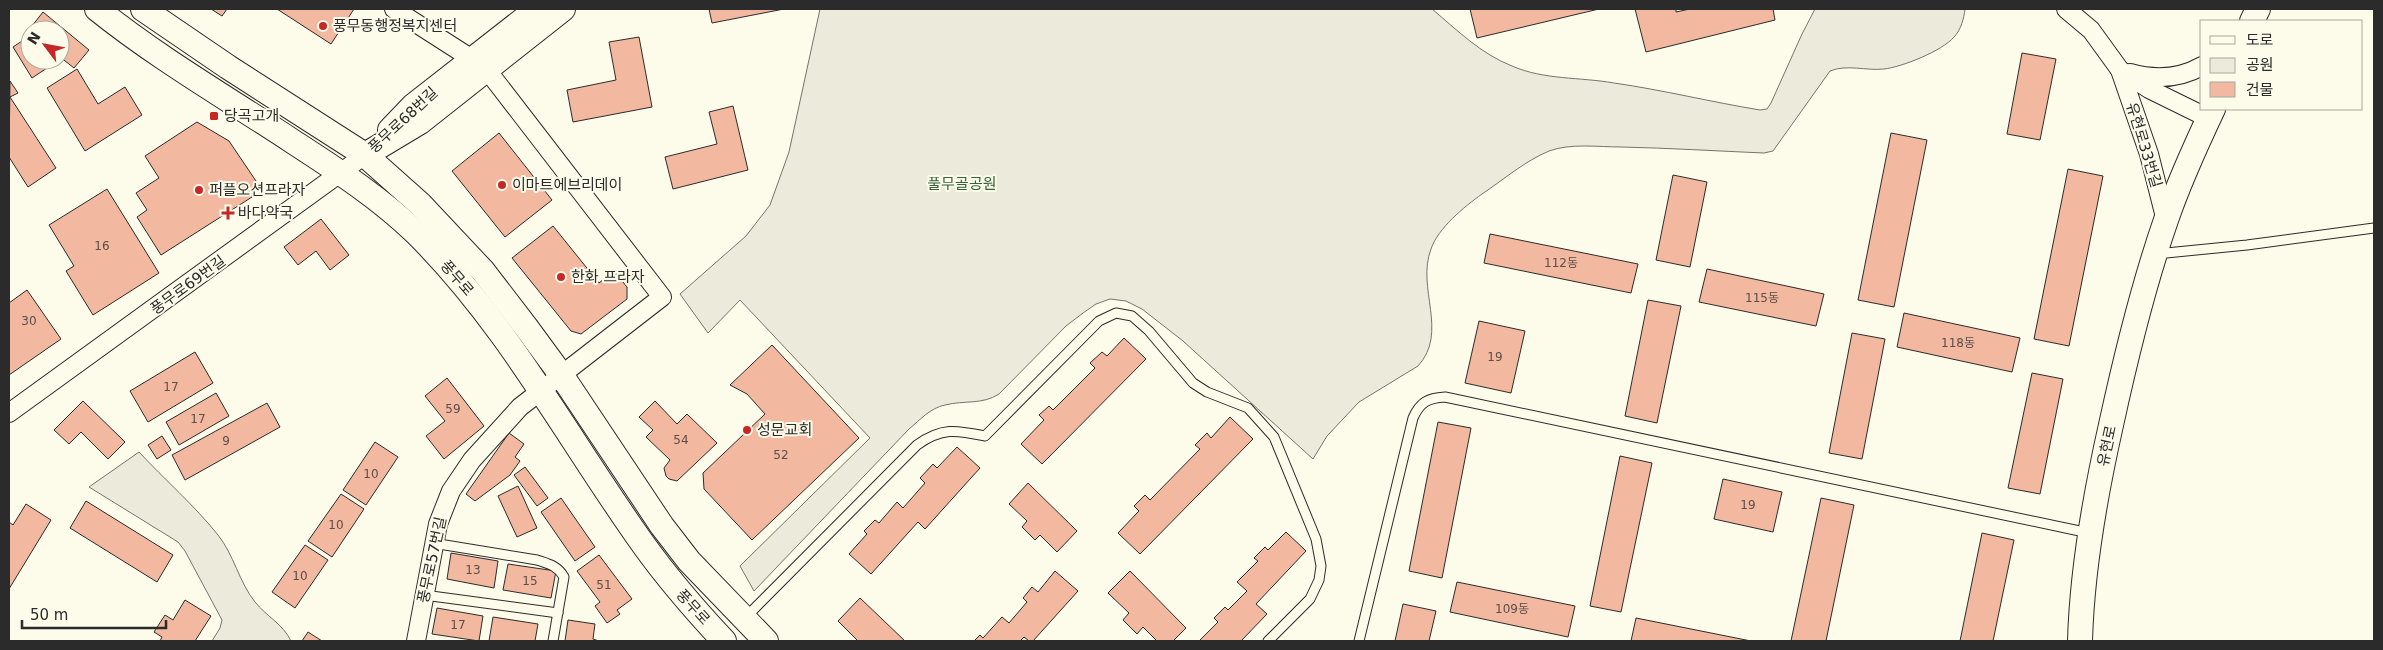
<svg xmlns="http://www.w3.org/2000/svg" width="2383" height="650" font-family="'DejaVu Sans','Noto Sans KR',sans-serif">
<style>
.green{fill:#ecebdb;stroke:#74746e}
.building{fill:#f2b8a0;stroke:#2b2b2b}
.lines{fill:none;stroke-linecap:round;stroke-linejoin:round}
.lane-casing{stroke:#2b2b2b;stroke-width:11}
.street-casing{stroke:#2b2b2b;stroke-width:20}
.secondary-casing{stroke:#2b2b2b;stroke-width:26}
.lane{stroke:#fdfbea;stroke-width:9}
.street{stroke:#fdfbea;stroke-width:18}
.secondary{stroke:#fdfbea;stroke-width:24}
.poi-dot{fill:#c62828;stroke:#fdfbea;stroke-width:2}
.labels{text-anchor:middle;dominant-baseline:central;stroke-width:4;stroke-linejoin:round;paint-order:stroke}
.number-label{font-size:12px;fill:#5d4e48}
.poi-label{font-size:15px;fill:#2b2b2b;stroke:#fdfbea;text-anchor:start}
.street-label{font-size:15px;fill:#2b2b2b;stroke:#fdfbea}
.park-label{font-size:15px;fill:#34623c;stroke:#fdfbea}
</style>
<rect width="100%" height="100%" fill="#fdfbea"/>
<g class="green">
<path d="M820,9H1432C1457,30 1481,54 1512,66C1544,80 1580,77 1614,83C1663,90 1711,102 1760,110L1767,109L1771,103L1802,34L1815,9H1965C1964,18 1961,30 1954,37C1942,51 1902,67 1884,69C1866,71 1847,64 1830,71L1773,151L1764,153C1716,151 1669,148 1621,147C1599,147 1570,143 1549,151C1525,161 1503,180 1482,194C1464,207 1438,228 1431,249C1416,288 1449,332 1418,366L1359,402L1327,436L1313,459L1183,341L1142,309L1126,301L1110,299L1096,304L1083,313L1066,326L999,394C982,405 965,400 945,405C930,408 920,420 909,429L754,591L740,566L870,438L740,300L708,333L680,294L746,236L770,205L789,152Z"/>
<path d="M139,452C165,480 194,505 218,535C234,555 239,582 255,602C266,616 283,624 291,641H212L220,628L222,620L185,551L178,542L89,487Z"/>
</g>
<g class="building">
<path d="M211,9H227L222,16Z"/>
<path d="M277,9H354L331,44Z"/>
<path d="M709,9H784L712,23Z"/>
<path d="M1470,9H1599L1477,38Z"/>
<path d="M1635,9H1676V12L1690,9H1773L1775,20L1646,52Z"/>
<path d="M43,12L89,50L74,68L60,57V30H30V33L28,31Z"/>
<path d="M28,37L30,41V60H42L47,68L32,78L13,47Z"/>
<path d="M639,37L652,107L573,122L567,90L616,80L609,42Z"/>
<path d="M2022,53L2056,59L2040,140L2007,134Z"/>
<path d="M77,69L98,104L125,87L142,115L85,151L47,88Z"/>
<path d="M10,81L18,93L10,97L56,168L28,187L9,157Z"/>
<path d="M733,106L748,170L673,189L665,157L717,144L709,112Z"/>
<path d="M197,122L229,141L256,181L259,188L252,197L161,255L137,217L147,210L136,193L159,178L145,156Z"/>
<path d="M499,133L552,200L505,237L452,171Z"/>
<path d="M1891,133L1927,140L1894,307L1858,300Z"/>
<path d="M2068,169L2103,176L2069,346L2034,339Z"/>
<path d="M1673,175L1707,182L1690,267L1656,260Z"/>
<path d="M107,189L159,273L93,315L66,271L74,266L49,225Z"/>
<path d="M321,219L349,255L330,270L316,251L298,265L284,247Z"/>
<path d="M553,226L599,283L614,271L627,287V299L581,334L571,331L512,258Z"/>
<path d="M1490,234L1638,264L1631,293L1484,263Z"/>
<path d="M1707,269L1824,294L1816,326L1699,302Z"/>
<path d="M27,290L61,339L9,375V303Z"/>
<path d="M1648,300L1681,306L1657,423L1625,416Z"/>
<path d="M1904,313L2020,338L2012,372L1897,347Z"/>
<path d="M1479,321L1525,331L1511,393L1465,383Z"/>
<path d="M1852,333L1885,339L1862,459L1829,453Z"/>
<path d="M1124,338L1146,359L1042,464L1021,444L1044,420L1039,415L1049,406L1053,410L1095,368L1090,363L1102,352L1107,356Z"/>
<path d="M772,345L859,438L752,540L704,489L703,473L765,414L747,394L730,385Z"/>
<path d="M195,352L213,383L148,422L130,391Z"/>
<path d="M2032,373L2063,379L2040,494L2008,488Z"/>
<path d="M447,378L484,426L444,459L426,436L445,421L425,396Z"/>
<path d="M216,393L229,416L179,445L166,422Z"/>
<path d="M83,401L125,442L108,459L81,432L69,444L54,430Z"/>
<path d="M655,401L677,424L687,414L717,443L677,481L669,479L666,476L664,468L670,460L646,437L653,430L639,417Z"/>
<path d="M267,403L280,427L185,480L172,455Z"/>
<path d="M1230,417L1253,439L1140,554L1118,533L1139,511L1134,506L1145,495L1150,500L1200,449L1195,445L1207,433L1211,438Z"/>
<path d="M1438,422L1471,428L1442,578L1409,571Z"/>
<path d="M509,433L524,444L515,457L520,461L510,475L475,501L466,494Z"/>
<path d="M162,436L171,450L157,459L148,445Z"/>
<path d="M375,442L398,457L366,505L343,490Z"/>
<path d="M957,447L980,468L925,529L918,522L871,574L849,554L867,534L864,531L875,520L879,523L897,502L903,508L925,483L920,478L933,464L937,468Z"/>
<path d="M1620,456L1652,463L1621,612L1590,606Z"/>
<path d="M525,467L548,498L537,506L514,475Z"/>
<path d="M1723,479L1782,492L1773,532L1714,519Z"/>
<path d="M1028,483L1077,531L1057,552L1040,535L1035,540L1022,527L1027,521L1009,504Z"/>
<path d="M518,486L537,528L517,537L498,496Z"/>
<path d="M341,494L364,509L332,557L308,541Z"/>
<path d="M561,498L595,547L575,561L541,512Z"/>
<path d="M1821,498L1854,505L1826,641H1791Z"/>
<path d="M86,501L173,555L157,582L70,528Z"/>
<path d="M26,504L51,520L9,589V522L13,525Z"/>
<path d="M1286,532L1306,551L1256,604L1267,614L1241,641H1202L1200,640L1218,622L1214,618L1225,607L1228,610L1247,591L1237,582L1258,561L1254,558L1265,547L1268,550Z"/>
<path d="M1982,533L2014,540L1993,641H1960Z"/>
<path d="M305,545L328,560L295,608L272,592Z"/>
<path d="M451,553L498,561L494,588L447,579Z"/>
<path d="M599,555L632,599L617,610L620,614L607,623L595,606L600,602L577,571Z"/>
<path d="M508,564L556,571L551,598L503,590Z"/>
<path d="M1055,571L1078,591L1033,641H1029L1024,637L1020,641H974L980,635L983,638L1002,617L1009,623L1027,602L1023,598L1032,587L1038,592Z"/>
<path d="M1130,571L1186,628L1173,641H1157L1143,627L1137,634L1123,620L1129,613L1108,593Z"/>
<path d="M1457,582L1575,606L1568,637L1450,612Z"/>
<path d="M860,598L905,641H858L838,621Z"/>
<path d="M185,600L211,616L195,641H160L162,637L154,632L165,615L173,620Z"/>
<path d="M1403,604L1436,611L1429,641H1395Z"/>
<path d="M437,608L483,616L479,641L432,634Z"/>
<path d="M493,617L538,624L535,641H489Z"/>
<path d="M1636,618L1751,641H1631Z"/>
<path d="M568,620L595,624L593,639L599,641H565Z"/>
<path d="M308,632L322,641H302Z"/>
</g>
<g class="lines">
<defs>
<g id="lane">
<path d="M2156,254L2247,245L2374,228"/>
<path d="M433,543L537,560C549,564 558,566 564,577L553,641"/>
<path d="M424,595L558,613"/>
<path d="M745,618L917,445C942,427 956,430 985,436L1099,321L1116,313L1132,316L1149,331L1193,383L1207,392L1248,408L1274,437L1316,539L1321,566L1319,580L1310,599L1268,641"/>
<path d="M1359,641L1413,418C1420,402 1428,398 1445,397L2089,533"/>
</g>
<g id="street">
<path d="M394,9L472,59"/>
<path d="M2066,9L2091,30L2120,70L2149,89L2208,118"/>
<path d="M2120,70L2149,154L2166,221"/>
<path d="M2130,73C2155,80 2179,79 2202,66"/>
<path d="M9,413L365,155"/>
<path d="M416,641L438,524L451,491L472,460L520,407L662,297L487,70"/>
</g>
<g id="secondary">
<path d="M97,9C158,58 227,98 292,141C335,169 379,197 416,233C508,324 568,439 643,544C668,579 695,610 724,641"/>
<path d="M143,9L228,67L365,155L420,204L483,271L526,327L562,376L662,526L689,561L766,641"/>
<path d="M2252,21L2258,9"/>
<path d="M390,130L413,106L537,9"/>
<path d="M365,155L420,122L563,9"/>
<path d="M2080,641C2082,568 2095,496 2111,425C2126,356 2143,286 2166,220C2179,182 2196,145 2213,109"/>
</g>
</defs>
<use href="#lane" class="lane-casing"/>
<use href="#street" class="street-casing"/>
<use href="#secondary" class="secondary-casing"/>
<use href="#lane" class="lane"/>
<use href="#street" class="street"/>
<use href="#secondary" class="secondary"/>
</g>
<g class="poi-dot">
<circle cx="323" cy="26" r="5"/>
<rect x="209" y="111" width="10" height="10" rx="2.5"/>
<circle cx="502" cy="185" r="5"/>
<circle cx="199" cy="190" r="5"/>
<path d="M225.5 205.5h5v5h5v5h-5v5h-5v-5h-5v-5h5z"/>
<circle cx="561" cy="277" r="5"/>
<circle cx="747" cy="430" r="5"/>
</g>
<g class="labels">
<g class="number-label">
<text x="102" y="246">16</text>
<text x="1561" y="263">112동</text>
<text x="1762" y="298">115동</text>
<text x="29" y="321">30</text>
<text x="1958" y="343">118동</text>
<text x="1495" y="357">19</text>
<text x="171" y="387">17</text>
<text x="453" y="409">59</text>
<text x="198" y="419">17</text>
<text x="681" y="440">54</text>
<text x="226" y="441">9</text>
<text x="781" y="455">52</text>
<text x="371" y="474">10</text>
<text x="1748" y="505">19</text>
<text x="336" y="525">10</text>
<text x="473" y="570">13</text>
<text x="300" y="576">10</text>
<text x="530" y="581">15</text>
<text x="604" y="585">51</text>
<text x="1512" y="609">109동</text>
<text x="458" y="625">17</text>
</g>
<g class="poi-label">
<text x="333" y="26">풍무동행정복지센터</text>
<text x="224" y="116">당곡고개</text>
<text x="512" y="185">이마트에브리데이</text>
<text x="209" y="190">퍼플오션프라자</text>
<text x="238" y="213">바다약국</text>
<text x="571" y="277">한화 프라자</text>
<text x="757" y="430">성문교회</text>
</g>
<g class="street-label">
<text transform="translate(403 120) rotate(-43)">풍무로68번길</text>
<text transform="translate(2144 145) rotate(73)">유현로33번길</text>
<text transform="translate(457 278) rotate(49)">풍무로</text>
<text transform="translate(188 285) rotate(-36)">풍무로69번길</text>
<text transform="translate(2107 446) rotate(-78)">유현로</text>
<text transform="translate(432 560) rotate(-78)">풍무로57번길</text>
<text transform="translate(693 607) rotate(48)">풍무로</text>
</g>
<g class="park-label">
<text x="962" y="184">풀무골공원</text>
</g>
</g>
<rect width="2383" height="650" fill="none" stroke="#2b2b2b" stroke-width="20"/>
<rect x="2200" y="20" width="162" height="90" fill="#fdfbea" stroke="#a9a89e"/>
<rect x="2210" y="36" width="25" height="8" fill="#fdfbea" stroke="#a9a89e"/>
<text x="2246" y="45" font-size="15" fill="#2b2b2b">도로</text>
<rect x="2210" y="58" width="25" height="15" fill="#ecebdb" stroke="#a9a89e"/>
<text x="2246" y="70" font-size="15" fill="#2b2b2b">공원</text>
<rect x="2210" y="82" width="25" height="15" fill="#f2b8a0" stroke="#a9a89e"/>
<text x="2246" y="95" font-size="15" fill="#2b2b2b">건물</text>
<g transform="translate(45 45) rotate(302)"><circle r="24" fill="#fdfbea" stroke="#a9a89e"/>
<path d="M0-4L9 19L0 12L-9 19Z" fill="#c62828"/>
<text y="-8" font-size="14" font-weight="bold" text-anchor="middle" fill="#2b2b2b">N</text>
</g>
<path d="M22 620v8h144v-8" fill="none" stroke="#2b2b2b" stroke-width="2.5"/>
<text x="30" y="620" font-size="15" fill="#2b2b2b" stroke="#fdfbea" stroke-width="4" paint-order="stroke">50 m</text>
</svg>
